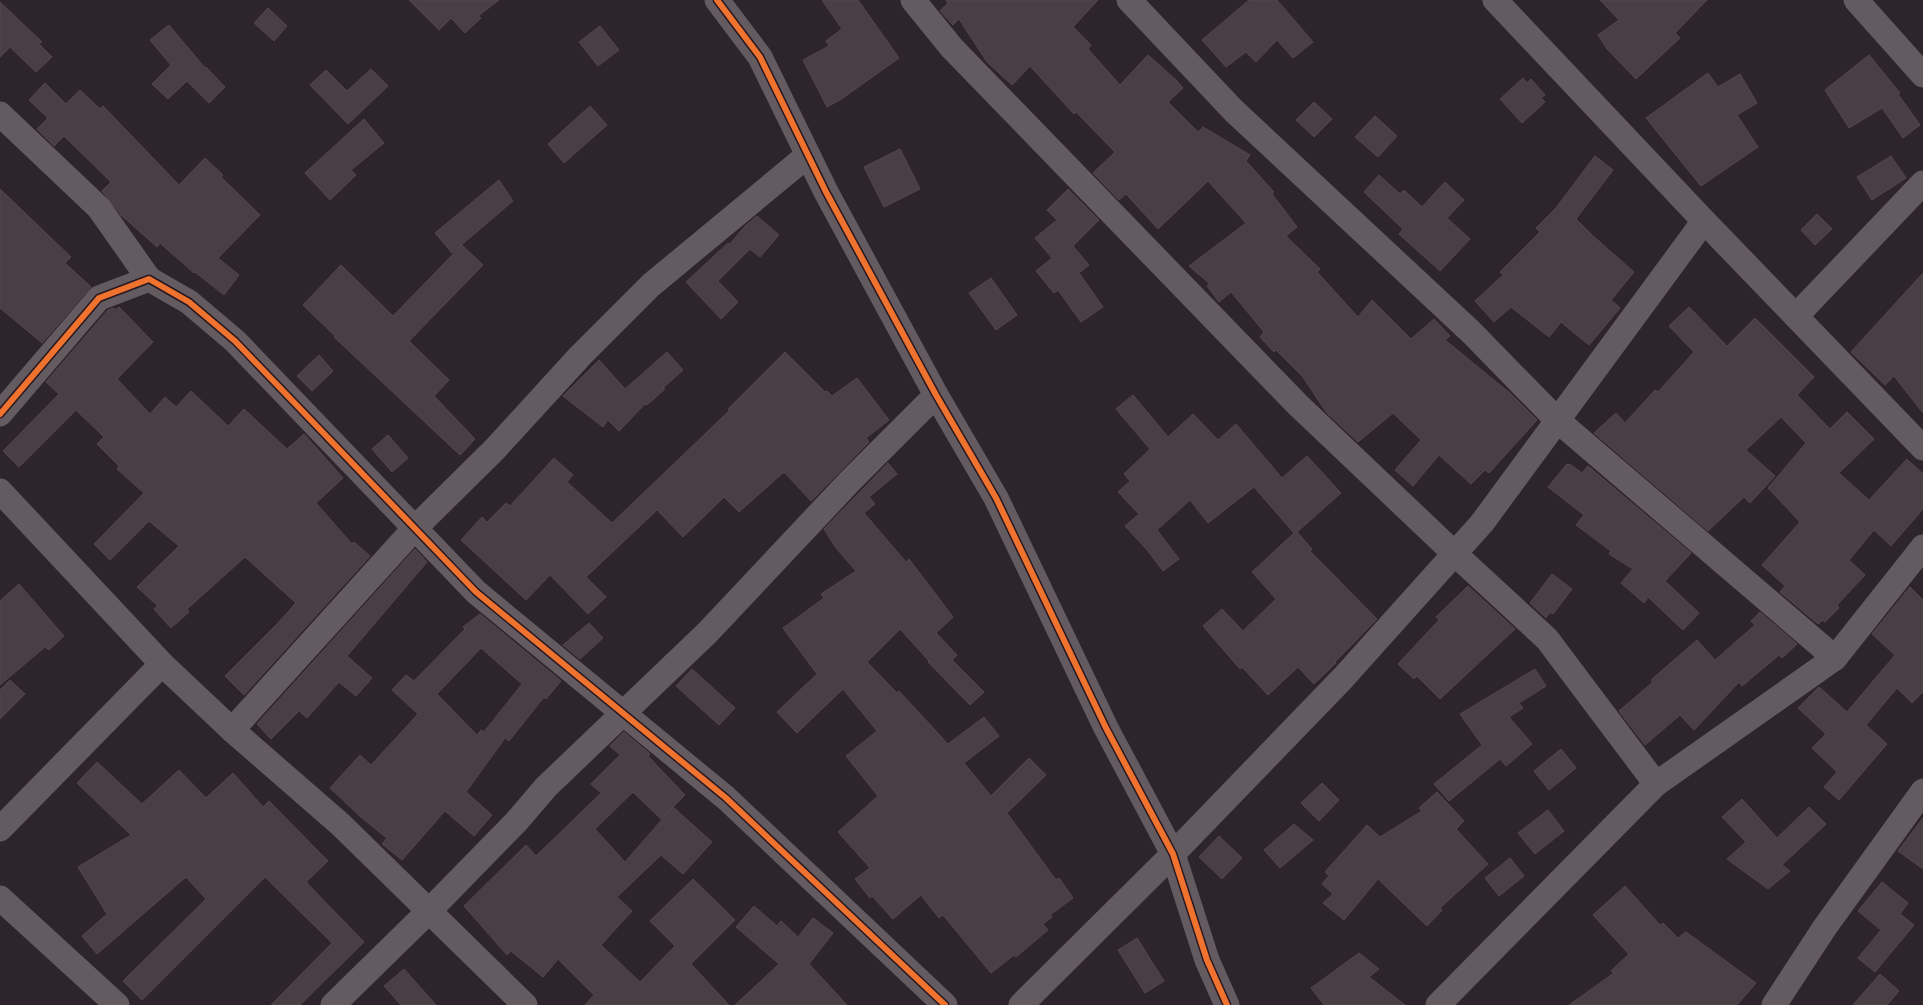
<svg xmlns="http://www.w3.org/2000/svg" width="1923" height="1005" font-family="Merriweather,serif">
<style>
.building{fill:#483e43;stroke:#52484c;fill-rule:evenodd}
.lines{fill:none;stroke-linecap:round;stroke-linejoin:round}
.street{stroke:#635b60;stroke-width:25}
.cycleway-casing{stroke:#271822;stroke-width:9}
.cycleway{stroke:#ef722f;stroke-width:6}
</style>
<rect width="100%" height="100%" fill="#2e242b"/>
<g class="building">
<path d="M409,0H499L478,16L481,18L465,33L451,18L439,30Z"/>
<path d="M822,0H858L899,58L840,100L827,107L803,60L829,46L826,41L842,29Z"/>
<path d="M946,0H1098L1073,27L1091,45L1088,49L1120,85L1148,55L1176,80L1183,88L1168,102L1198,132L1203,127L1250,155L1246,161L1274,192L1272,194L1297,227L1286,236L1320,269L1317,272L1358,317L1372,300L1411,339L1434,319L1450,336L1445,340L1511,394L1537,420L1489,473L1485,470L1471,484L1439,455L1413,486L1395,470L1421,440L1393,413L1358,442L1326,412L1303,377L1276,350L1274,352L1260,337L1264,332L1231,292L1219,302L1207,286L1210,284L1189,266L1246,223L1208,181L1158,229L1126,194L1119,200L1093,173L1115,152L1076,112L1074,114L1030,66L1012,85L987,62L959,19L953,25L940,11L948,3Z"/>
<path d="M1249,0H1277L1313,42L1293,58L1277,40L1256,62L1246,52L1226,67L1202,40Z"/>
<path d="M1600,0H1707L1675,33L1680,38L1636,79L1607,49L1598,35L1619,20Z"/>
<path d="M0,2L42,42L39,44L52,57L36,72L10,47L0,57Z"/>
<path d="M268,8L287,26L274,41L254,23Z"/>
<path d="M169,25L205,68L206,67L225,87L209,103L187,81L168,99L152,84L171,65L150,40Z"/>
<path d="M600,26L619,50L598,66L579,42Z"/>
<path d="M1869,55L1900,93L1898,94L1920,125L1903,138L1882,108L1849,128L1825,90Z"/>
<path d="M371,69L388,86L348,124L310,85L326,70L347,91Z"/>
<path d="M1708,73L1718,87L1740,74L1757,103L1737,115L1758,147L1701,186L1646,118Z"/>
<path d="M1523,78L1527,83L1531,79L1545,95L1541,98L1545,102L1522,123L1500,99Z"/>
<path d="M45,83L66,104L80,90L100,109L103,106L179,185L205,158L223,175L221,177L260,215L218,258L239,275L224,295L195,272L194,273L160,243L157,247L121,215L102,191L111,182L64,136L54,146L37,129L48,118L29,100Z"/>
<path d="M1314,102L1332,119L1314,137L1296,120Z"/>
<path d="M590,106L607,125L564,163L548,144Z"/>
<path d="M1375,116L1397,136L1378,157L1355,137Z"/>
<path d="M364,119L384,143L351,170L356,175L330,200L305,173Z"/>
<path d="M900,149L920,189L884,207L864,167Z"/>
<path d="M1595,156L1613,170L1576,219L1592,235L1634,272L1611,300L1620,308L1589,345L1561,322L1549,337L1511,307L1494,322L1475,301L1503,275L1500,272L1540,232L1536,228L1556,208Z"/>
<path d="M1891,156L1906,178L1872,200L1857,177Z"/>
<path d="M1379,175L1400,194L1404,190L1422,207L1445,182L1464,200L1447,218L1470,239L1440,271L1399,234L1403,229L1364,192Z"/>
<path d="M499,180L513,201L452,253L435,233Z"/>
<path d="M0,189L71,257L65,263L91,287L42,343L0,308Z"/>
<path d="M1068,189L1099,220L1073,246L1089,265L1079,273L1103,307L1081,322L1058,290L1054,293L1036,271L1052,258L1035,238L1057,220L1047,210Z"/>
<path d="M1817,214L1832,229L1815,245L1801,230Z"/>
<path d="M757,216L779,235L760,257L750,249L718,281L738,302L721,319L686,282L728,243L729,245L746,225Z"/>
<path d="M462,245L483,265L409,341L449,380L434,396L475,439L460,455L334,337L335,336L303,305L341,265L393,316Z"/>
<path d="M1923,273V413L1894,376L1885,385L1851,352Z"/>
<path d="M991,278L1017,315L996,330L969,293Z"/>
<path d="M119,307L153,342L117,379L150,414L165,397L176,407L191,391L228,426L244,409L287,449L304,434L343,478L316,503L352,544L354,542L370,556L244,695L225,676L277,624L296,603L245,557L187,609L189,612L171,628L154,609L158,606L137,587L179,546L149,521L110,560L94,544L144,493L117,469L119,466L97,444L104,437L76,410L19,467L3,451L59,394L46,382L108,310L114,308L116,310Z"/>
<path d="M1689,307L1727,346L1755,318L1814,377L1797,395L1830,429L1847,412L1874,439L1839,473L1869,500L1907,459L1923,474V509L1891,546L1874,530L1849,560L1865,575L1837,605L1839,608L1825,622L1823,620L1818,624L1780,592L1785,586L1762,565L1800,522L1768,488L1806,443L1781,417L1746,450L1775,476L1750,503L1744,497L1708,531L1594,433L1616,413L1625,423L1655,390L1658,392L1694,352L1669,326Z"/>
<path d="M667,352L683,370L663,388L665,389L647,405L645,404L619,431L608,420L603,427L563,396L599,360L625,389Z"/>
<path d="M785,352L825,392L827,391L832,396L857,378L889,420L866,438L869,442L811,501L784,472L739,512L724,497L683,537L657,510L586,577L606,597L588,614L550,575L526,600L461,540L482,517L487,522L506,503L510,506L554,458L573,475L567,482L612,523L730,410L728,409Z"/>
<path d="M319,355L333,371L312,391L297,376Z"/>
<path d="M1133,395L1168,437L1193,414L1218,440L1236,424L1282,478L1307,456L1341,493L1297,532L1312,549L1310,551L1377,619L1335,662L1336,663L1314,684L1298,667L1268,695L1242,667L1240,669L1203,626L1222,609L1243,631L1276,599L1252,572L1294,533L1254,487L1208,523L1190,500L1157,530L1179,559L1163,571L1148,551L1125,526L1139,514L1118,492L1130,481L1124,474L1150,449L1116,409Z"/>
<path d="M388,435L408,458L392,472L372,449Z"/>
<path d="M888,463L897,474L869,497L875,504L864,513L906,562L909,559L953,617L936,633L957,655L952,660L984,692L970,705L928,662L929,661L900,629L867,662L897,693L899,691L948,744L984,717L999,736L964,763L991,796L1029,758L1046,775L1007,813L1056,880L1059,878L1073,898L1050,915L1052,917L1043,924L1048,930L1016,957L1014,955L991,973L943,915L939,918L921,895L893,919L872,896L870,898L855,879L870,868L838,832L878,796L846,756L877,731L843,689L797,733L777,712L817,674L783,628L824,598L821,594L856,571L836,548L824,529Z"/>
<path d="M1567,464L1571,465L1582,473L1588,466L1691,553L1665,581L1699,613L1683,630L1648,597L1644,603L1621,583L1633,569L1609,554L1611,551L1576,525L1584,515L1548,487Z"/>
<path d="M415,549L427,562L347,656L372,678L356,696L339,682L307,718L299,711L271,739L257,724Z"/>
<path d="M1552,574L1572,589L1553,614L1550,612L1546,618L1530,603Z"/>
<path d="M19,584L64,636L49,650L45,647L0,685V601Z"/>
<path d="M1468,586L1515,629L1440,699L1417,676L1414,679L1398,664L1439,620L1436,617Z"/>
<path d="M1910,587L1923,600V692L1912,703L1897,688L1866,725L1887,744L1839,800L1824,787L1837,772L1812,748L1826,734L1798,708L1819,687L1847,712L1895,655L1872,634Z"/>
<path d="M1760,612L1797,644L1782,658L1779,655L1742,686L1739,682L1694,730L1680,715L1645,745L1619,711L1653,682L1651,680L1697,640L1715,660L1755,625L1751,621Z"/>
<path d="M480,614L561,681L546,699L544,697L509,741L505,738L466,792L492,815L474,836L445,811L402,860L382,844L387,838L363,819L330,788L360,755L371,765L418,714L392,690L406,675L414,681L465,629L463,627ZM481,648L522,684L484,732L481,730L477,735L437,694Z"/>
<path d="M589,623L603,638L580,659L563,645Z"/>
<path d="M692,669L735,708L719,725L676,686Z"/>
<path d="M1535,669L1546,686L1519,703L1523,708L1509,717L1532,744L1506,766L1500,759L1449,801L1434,784L1482,745L1460,714Z"/>
<path d="M10,680L25,694L0,719V690Z"/>
<path d="M624,732L650,754L648,756L685,795L661,819L633,792L595,829L625,862L673,807L712,842L683,874L661,855L617,897L632,911L601,945L640,982L675,946L650,921L693,879L735,920L691,964L729,1005H585L594,995L558,959L543,977L511,951L507,955L464,906L526,845L536,856L601,793L591,784L620,755L610,746Z"/>
<path d="M1561,749L1576,768L1549,790L1534,771Z"/>
<path d="M97,762L142,804L179,770L206,798L233,773L263,807L269,801L328,861L306,882L364,942L300,1005H271L332,943L265,877L142,1000L123,981L206,899L186,877L97,954L82,936L107,914L78,867L131,835L77,783Z"/>
<path d="M1322,783L1339,800L1319,821L1301,803Z"/>
<path d="M1437,792L1464,821L1456,829L1488,864L1440,908L1442,910L1427,926L1378,879L1344,920L1323,903L1333,894L1322,884L1329,876L1325,872L1367,825L1380,837L1422,811L1419,808Z"/>
<path d="M1742,799L1777,838L1809,807L1826,824L1782,865L1790,871L1768,889L1727,859L1746,842L1722,817Z"/>
<path d="M1548,810L1564,831L1535,854L1518,833Z"/>
<path d="M1923,818V869L1898,851Z"/>
<path d="M1294,824L1313,840L1280,868L1264,850Z"/>
<path d="M1219,836L1242,858L1222,879L1199,857Z"/>
<path d="M1510,858L1524,876L1499,896L1485,878Z"/>
<path d="M1882,882L1908,903L1900,914L1914,925L1875,972L1858,958L1881,930L1858,911Z"/>
<path d="M1625,886L1660,925L1663,923L1678,938L1686,932L1756,983L1737,1005H1569L1614,973L1611,971L1629,954L1593,915Z"/>
<path d="M754,906L777,926L781,921L798,937L813,918L833,933L809,964L847,1005H735L779,964L736,927Z"/>
<path d="M1137,938L1164,981L1145,993L1118,950Z"/>
<path d="M1359,953L1379,969L1369,977L1405,1005H1324L1311,988Z"/>
<path d="M404,969L436,1005H401L384,986Z"/>
<path d="M1880,974L1899,991L1887,1005H1853Z"/>
</g>
<g class="lines">
<g class="street">
<path d="M717,0L760,57L826,192L936,395L996,498L1106,728L1173,854L1207,960L1227,1005"/>
<path d="M913,0L952,48L1298,405L1455,554L1547,639L1656,784"/>
<path d="M1129,0L1234,111L1471,332L1557,420L1835,658"/>
<path d="M1495,0L1704,221L1923,448"/>
<path d="M1856,0L1923,75"/>
<path d="M0,114L99,208L149,279"/>
<path d="M1796,316L1923,183"/>
<path d="M0,414L99,298L149,279L189,302L235,341L476,592L726,798L945,1005"/>
<path d="M0,491L162,664L232,730L340,824L525,1005"/>
<path d="M232,730L415,528L495,449L580,356L651,285L808,155"/>
<path d="M0,829L162,664"/>
<path d="M0,898L117,1005"/>
<path d="M333,1005L429,911L516,822L546,787L707,633L850,481L936,395"/>
<path d="M1021,1005L1173,854L1343,678L1482,523L1704,221"/>
<path d="M1438,1005L1656,784L1835,658L1923,547"/>
<path d="M1774,1005L1825,927L1923,791"/>
</g>
<defs>
<g id="cycleway">
<path d="M717,0L760,57L826,192L936,395L996,498L1106,728L1173,854L1207,960L1227,1005"/>
<path d="M0,414L99,298L149,279L189,302L235,341L476,592L726,798L945,1005"/>
</g>
</defs>
<use href="#cycleway" class="cycleway-casing"/>
<use href="#cycleway" class="cycleway"/>
</g>
</svg>
